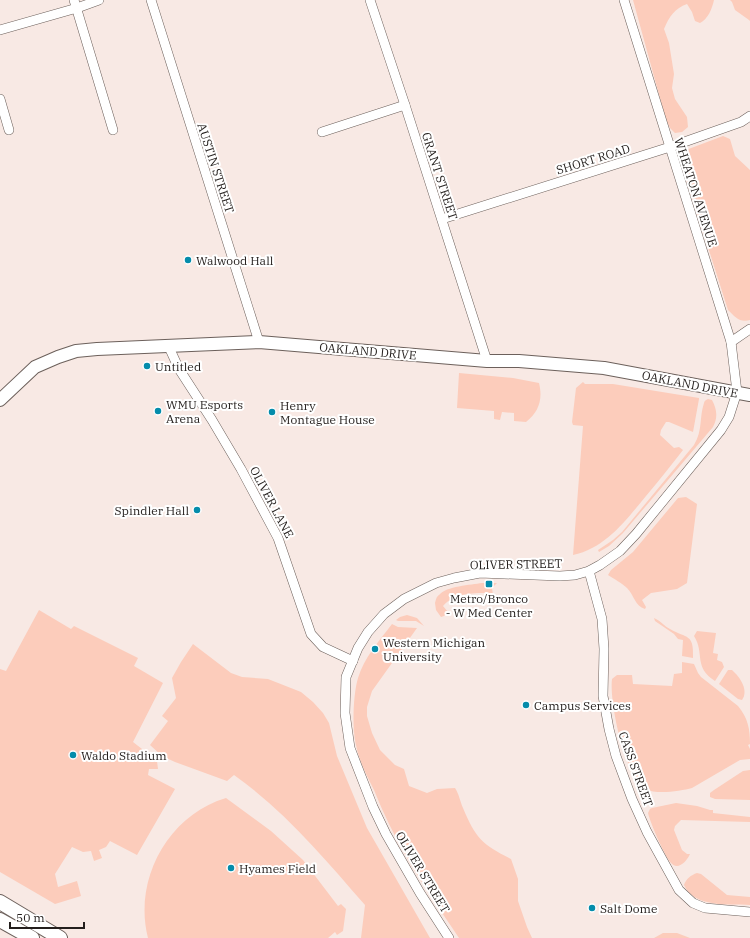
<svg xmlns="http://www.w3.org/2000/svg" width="750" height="938" font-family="'IBM Plex Serif',serif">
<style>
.green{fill:#fcccbb}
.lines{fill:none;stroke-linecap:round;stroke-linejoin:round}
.street-casing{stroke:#6c605b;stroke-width:10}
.secondary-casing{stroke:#6c605b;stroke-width:14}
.primary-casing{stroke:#6c605b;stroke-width:16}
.street{stroke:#fff;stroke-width:9}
.secondary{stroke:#fff;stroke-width:12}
.primary{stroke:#fff;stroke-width:14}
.poi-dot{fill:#048cab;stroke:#fff;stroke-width:1.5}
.labels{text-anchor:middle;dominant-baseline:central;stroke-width:4;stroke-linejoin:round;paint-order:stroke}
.street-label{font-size:12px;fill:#231e1c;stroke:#fff}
.poi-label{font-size:12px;fill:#231e1c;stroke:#fff;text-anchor:start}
</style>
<rect width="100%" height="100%" fill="#f8e9e4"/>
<g class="green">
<path d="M633,0H714C712,9 708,19 700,23L695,21L692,12L687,4C675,8 669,17 664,29L669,43L674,74L672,88L675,99L687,117L688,127L682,132L675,133L670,128L666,120Z"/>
<path d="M730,0H750V21L749,20L735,10L732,2Z"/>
<path d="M723,136L730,139L735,156L750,170V320C740,323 735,317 728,310L678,153Z"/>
<path d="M459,373L513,378L539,383C543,399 539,412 526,422L514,421V413L502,412L500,420L494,419V411L457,408Z"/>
<path d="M583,382L585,384H613L699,398V399L693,432L669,422H666L661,430L660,435L674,448L679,447L683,450C671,465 659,481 646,496C626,520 606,548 573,555L583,426L573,425L572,422L576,388Z"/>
<path d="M708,399L712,400C717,409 718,418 713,427L623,533L609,546L599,552L598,550L613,540L622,532L694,445C703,430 699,418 704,403C705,400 705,401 708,399Z"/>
<path d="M686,497L697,504L687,583L677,589L651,593L642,600L646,607L645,609C635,606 634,595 627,588C622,583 614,579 608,575L611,570L633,552L678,498Z"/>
<path d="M482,583H497L492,588L493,595L488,596L487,593C472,593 454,593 443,606L448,612L444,616L441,617L436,610L435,603C436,600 436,597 439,595C446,586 471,585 482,583Z"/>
<path d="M39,610L71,629L74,626L138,658L134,666L163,683L133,742L142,749L148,761H157L158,769H149L148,775L175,789L137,855L110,841L106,847L99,850L102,858L94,861L91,851L83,852L72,847L55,874L58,887L77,881L81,896L55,904L0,872V669L6,671Z"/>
<path d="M407,615L417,618L424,626L416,621H398L396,620L400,617Z"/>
<path d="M654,618C661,621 664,626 670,629C687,639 694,633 693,658L682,656L683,640L678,639L674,634L655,621Z"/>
<path d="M392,624L398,627L417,628L372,691L367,707V716L372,733L380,750L395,765L404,769L409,786L427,793L437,789L455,788C459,794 460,801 463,808C476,839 482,844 511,859L518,879V901L527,927L532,938H459C441,911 422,884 406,856C394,835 383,813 374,790C367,776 359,761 356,745C352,728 353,695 358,678C364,658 379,641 392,624Z"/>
<path d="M697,631L716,633L713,653L718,654L717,660L722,662L724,667L715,681C693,667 705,653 694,636Z"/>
<path d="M193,644L231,673L242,677L268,679L301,692L313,702L323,713L329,723L337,756L367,828L430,938H361L365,905C325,859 285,811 234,775L227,781L175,762L162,756L150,745L168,721L162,716L176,698L172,678L181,662Z"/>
<path d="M682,662L694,664L698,673L701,677L738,706C748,718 750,729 750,744L748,745L750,749V759L740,760L692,788C681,791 656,795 646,789C625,778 609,702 612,679L617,675H632L633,684L672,686L674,674L682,673Z"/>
<path d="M728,670H732C740,677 749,690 742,700L738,699L719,684Z"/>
<path d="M750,770V800L715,799L710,797V793L714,790L743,771Z"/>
<path d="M226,798L271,831L303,860L338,906L341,904L346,909L343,931L337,935L335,932L328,938H148C133,880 168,815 226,798Z"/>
<path d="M676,803L697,806L710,810H713V813L750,817V822L681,820L675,826L674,830L682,850L687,854H690C687,861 678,871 671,863C665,857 650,822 648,813L650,809L652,808Z"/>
<path d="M697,873L701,874L727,895L750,897V905C730,904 694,908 684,885C686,879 691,875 697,873Z"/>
<path d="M663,933H677L690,938H654Z"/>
</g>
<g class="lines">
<defs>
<g id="street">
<path d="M74,0L113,130"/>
<path d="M151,0L259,342"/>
<path d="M370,0L405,105L487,361"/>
<path d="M0,30L77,8L99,0"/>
<path d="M0,99L9,130"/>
<path d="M322,132L405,105"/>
<path d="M442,219L670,147L741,122L750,116"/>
<path d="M731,342L750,329"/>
<path d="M168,345L179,369L212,420L241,469L278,538L311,634L323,647L353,661"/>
<path d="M589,571L602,619L604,649L603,696L609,729L616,756L632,799L647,832L679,890L693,903L705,908L750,912"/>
<path d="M449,938L420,893L386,834L373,807L350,748L345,713L346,677L358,648L368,632L384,614L404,599L436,583L454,578L480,573L560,576L575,575L589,571L600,565L620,551L636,534L721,430L729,417L737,392L731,342L624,0"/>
</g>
<path id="secondary" d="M0,400L35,367L58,357L76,351L97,349L259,342L487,361H519L604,368L750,395"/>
<g id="primary">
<path d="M0,902L60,938"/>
<path d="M0,920L32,938"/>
</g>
</defs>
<use href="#street" class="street-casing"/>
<use href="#secondary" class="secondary-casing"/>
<use href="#primary" class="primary-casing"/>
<use href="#street" class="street"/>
<use href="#secondary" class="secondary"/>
<use href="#primary" class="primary"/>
</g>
<g class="poi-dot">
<circle cx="188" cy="260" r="4"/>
<circle cx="147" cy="366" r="4"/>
<circle cx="158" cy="411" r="4"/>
<circle cx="272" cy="412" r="4"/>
<circle cx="197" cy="510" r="4"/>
<rect x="485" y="580" width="8" height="8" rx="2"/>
<circle cx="375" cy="649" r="4"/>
<circle cx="526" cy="705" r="4"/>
<circle cx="73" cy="755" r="4"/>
<circle cx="231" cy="868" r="4"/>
<circle cx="592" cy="908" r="4"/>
</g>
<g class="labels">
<g class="street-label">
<text transform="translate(593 159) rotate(-17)">SHORT ROAD</text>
<text transform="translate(216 168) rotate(72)">AUSTIN STREET</text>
<text transform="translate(440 176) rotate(72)">GRANT STREET</text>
<text transform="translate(696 192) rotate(72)">WHEATON AVENUE</text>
<text transform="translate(368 351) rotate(5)">OAKLAND DRIVE</text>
<text transform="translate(690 384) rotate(11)">OAKLAND DRIVE</text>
<text transform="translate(272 502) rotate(62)">OLIVER LANE</text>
<text transform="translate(516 564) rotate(-1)">OLIVER STREET</text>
<text transform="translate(636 769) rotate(70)">CASS STREET</text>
<text transform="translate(423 872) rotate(59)">OLIVER STREET</text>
</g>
<g class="poi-label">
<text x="196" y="260">Walwood Hall</text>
<text x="155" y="366">Untitled</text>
<text x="166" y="404">WMU Esports<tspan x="166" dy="14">Arena</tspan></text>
<text x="280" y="405">Henry<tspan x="280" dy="14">Montague House</tspan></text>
<text x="189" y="510" text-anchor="end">Spindler Hall</text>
<text x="489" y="598" text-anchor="middle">Metro/Bronco<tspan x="489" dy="14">- W Med Center</tspan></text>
<text x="383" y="642">Western Michigan<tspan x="383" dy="14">University</tspan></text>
<text x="534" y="705">Campus Services</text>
<text x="81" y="755">Waldo Stadium</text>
<text x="239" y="868">Hyames Field</text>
<text x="600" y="908">Salt Dome</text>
</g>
</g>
<path d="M10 922v6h74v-6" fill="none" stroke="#231e1c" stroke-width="2"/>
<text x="16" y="922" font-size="12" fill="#231e1c" stroke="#ffffff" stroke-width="3" paint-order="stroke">50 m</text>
</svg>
